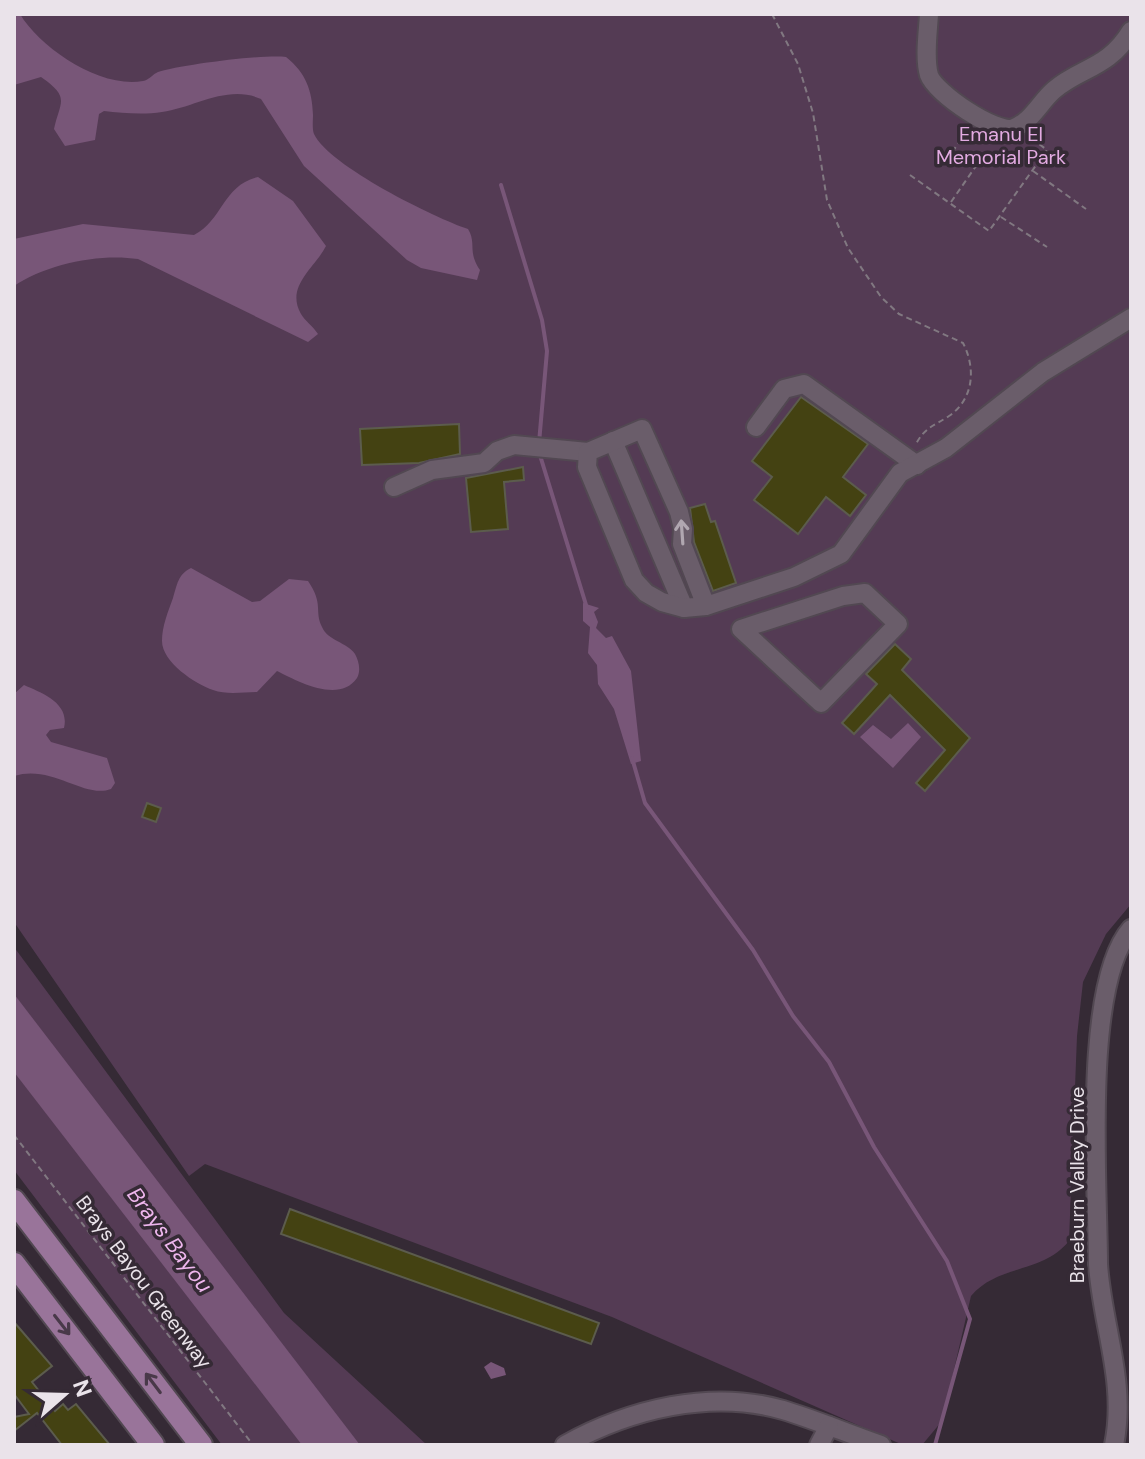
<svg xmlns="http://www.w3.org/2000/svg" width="1145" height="1459" font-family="'DM Sans',sans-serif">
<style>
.green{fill:#543b54}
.water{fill:#785678}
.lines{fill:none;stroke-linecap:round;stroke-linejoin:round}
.stream{stroke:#785678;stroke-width:4}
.building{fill:#444212;stroke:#5c5c4d;stroke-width:2}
.minor-casing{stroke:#524852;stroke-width:22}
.major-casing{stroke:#524852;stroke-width:26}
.path{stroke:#817881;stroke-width:2;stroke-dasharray:6 4;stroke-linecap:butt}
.minor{stroke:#6a5d6a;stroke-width:18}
.major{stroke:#99749a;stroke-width:22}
.oneway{stroke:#b0a7b0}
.oneway2{stroke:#493949}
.labels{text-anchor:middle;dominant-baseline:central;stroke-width:7;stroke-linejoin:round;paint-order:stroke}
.park-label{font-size:20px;fill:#e3abe2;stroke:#352a35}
.street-label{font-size:20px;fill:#eae3ea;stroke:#352a35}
.water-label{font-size:22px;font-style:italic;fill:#eeb6ed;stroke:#352a35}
</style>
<rect width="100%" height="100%" fill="#352a35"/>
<g class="green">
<path d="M14,14H1131V904L1106,934L1083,982L1077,1036L1069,1241C1042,1274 998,1264 971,1296L942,1421L922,1445H903L612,1317L205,1164L189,1176L14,922Z"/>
<path d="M14,947L284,1313L427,1445H222L14,1170Z"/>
</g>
<g class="water">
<path d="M14,14H20C40,48 101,89 143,81C149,80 153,74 158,72C180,65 264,54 286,57C306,73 312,90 313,115C313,120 312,129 314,134C329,166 435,218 468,229C477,244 467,251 480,270L477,280L421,268L407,260L304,166L261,99C227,84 194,108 162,112C143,115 122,113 104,111L99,114L95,140L65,146L54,129C60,101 71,98 41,77L14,85Z"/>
<path d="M258,177L293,201L326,246C315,268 285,286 301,314C305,321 313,326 318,334L308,342L138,259C100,253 46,264 14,286V239L83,224L194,235C223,220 223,185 258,177Z"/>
<path d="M191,568L252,602L260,601L289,579L308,581C324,604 314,611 322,627C328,641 347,642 355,654C359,661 361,671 357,678C339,704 297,681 277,671L257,692C243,692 227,695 213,690C195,684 162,662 162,641C162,626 168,612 173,598C177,585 178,574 191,568Z"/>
<path d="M583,603L599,608L594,612L598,622L596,628L606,638L612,636L631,671L641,761L631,764L614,709L598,684L597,665L588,653L590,627L583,621Z"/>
<path d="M24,685C42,693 70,703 64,728L50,730L46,735L51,742L107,758L115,783L111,789C84,799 52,764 14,776V694Z"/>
<path d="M908,723L921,737L893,768L860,737L873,725L891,739Z"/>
<path d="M14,994L360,1445H302L14,1072Z"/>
<path d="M491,1362L504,1368L506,1375L491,1379L484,1367Z"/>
</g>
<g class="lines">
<g class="stream">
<path d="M501,185L542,320L547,351L539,443"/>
<path d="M539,452L587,608"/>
<path d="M632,758L645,803L753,950L793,1016L829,1062L874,1147L947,1261L970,1319L935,1445"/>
</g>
</g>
<g class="building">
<path d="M801,397L868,444L843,477L866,495L850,516L826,497L798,534L754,500L772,477L752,461Z"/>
<path d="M459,424L460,454L419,463L362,465L360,429Z"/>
<path d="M523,467L524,480L504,482L508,529L471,532L466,478Z"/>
<path d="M705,504L711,522L715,521L736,583L713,591L694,542L690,508Z"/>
<path d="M895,644L911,659L902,670L970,738L925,791L916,783L945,750L890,695L854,734L842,723L877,684L866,674Z"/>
<path d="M147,803L161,808L156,822L142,817Z"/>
<path d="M290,1209L599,1323L591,1344L281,1234Z"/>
<path d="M14,1322L52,1366L32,1382L55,1411L63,1404L68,1410L76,1404L110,1445H62L37,1413L14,1431V1417L29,1414L14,1394Z"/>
</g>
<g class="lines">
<defs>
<g id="minor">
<path d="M929,14C928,32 924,58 929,75C935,93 997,135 1014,128C1032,121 1040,102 1054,90C1081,67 1108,69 1131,31"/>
<path d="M756,427L784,389L804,384L917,465"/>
<path d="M613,441L684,608"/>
<path d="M394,487L432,470L484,463L497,451L514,445L588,452"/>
<path d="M865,593L898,624L821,703L741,629L843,596Z"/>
<path d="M706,606L682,544L683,529L679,512L642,429L588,452L587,467L634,580L646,593L662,602L684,608L706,606L794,577L841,554L900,473L946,448L1043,372L1131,318"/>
<path d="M565,1445C630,1409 711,1389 783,1410C816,1420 849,1434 881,1445"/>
<path d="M819,1445L829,1426"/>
<path d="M1114,1445C1127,1382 1102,1326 1098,1264C1098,1187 1082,985 1131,929"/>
</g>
<g id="major">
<path d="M14,1201L201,1445"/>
<path d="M14,1264L153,1445"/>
</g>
</defs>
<use href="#minor" class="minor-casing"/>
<use href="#major" class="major-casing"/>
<g class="path">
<path d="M260,14L264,15"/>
<path d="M772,14L798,64L813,113L827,200L848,248L881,297L899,314L963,343C976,368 974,399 949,416C934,426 925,427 916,444"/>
<path d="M1033,171L1086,209"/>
<path d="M910,175L989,231L1047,150L1031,138"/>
<path d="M951,202L976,166L953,151L967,130"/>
<path d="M1001,217L1047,247"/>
<path d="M14,1135L253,1445"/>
</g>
<use href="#minor" class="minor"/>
<use href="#major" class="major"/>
</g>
<defs><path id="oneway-shaft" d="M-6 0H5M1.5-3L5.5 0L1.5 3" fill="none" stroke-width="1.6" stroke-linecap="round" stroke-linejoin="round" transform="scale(2)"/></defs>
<use class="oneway" href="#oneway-shaft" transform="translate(682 532) rotate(-94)"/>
<g class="oneway2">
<use href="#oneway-shaft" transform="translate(62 1325) rotate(52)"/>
<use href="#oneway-shaft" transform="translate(153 1383) rotate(-127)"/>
</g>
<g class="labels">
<g class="park-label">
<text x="1001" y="134">Emanu El<tspan x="1001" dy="23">Memorial Park</tspan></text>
</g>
<g class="street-label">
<text transform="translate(1077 1185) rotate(-90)">Braeburn Valley Drive</text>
<text transform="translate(144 1282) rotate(53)">Brays Bayou Greenway</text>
</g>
<g class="water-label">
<text transform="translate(170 1240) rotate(53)">Brays Bayou</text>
</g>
</g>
<rect width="1145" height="1459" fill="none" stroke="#eae3ea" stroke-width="32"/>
<g transform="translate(64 1395) rotate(70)" stroke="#352a35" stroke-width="6" paint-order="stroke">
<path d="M0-6L14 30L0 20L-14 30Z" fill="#eae3ea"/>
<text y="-12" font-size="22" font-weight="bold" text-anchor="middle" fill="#eae3ea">N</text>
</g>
</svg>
